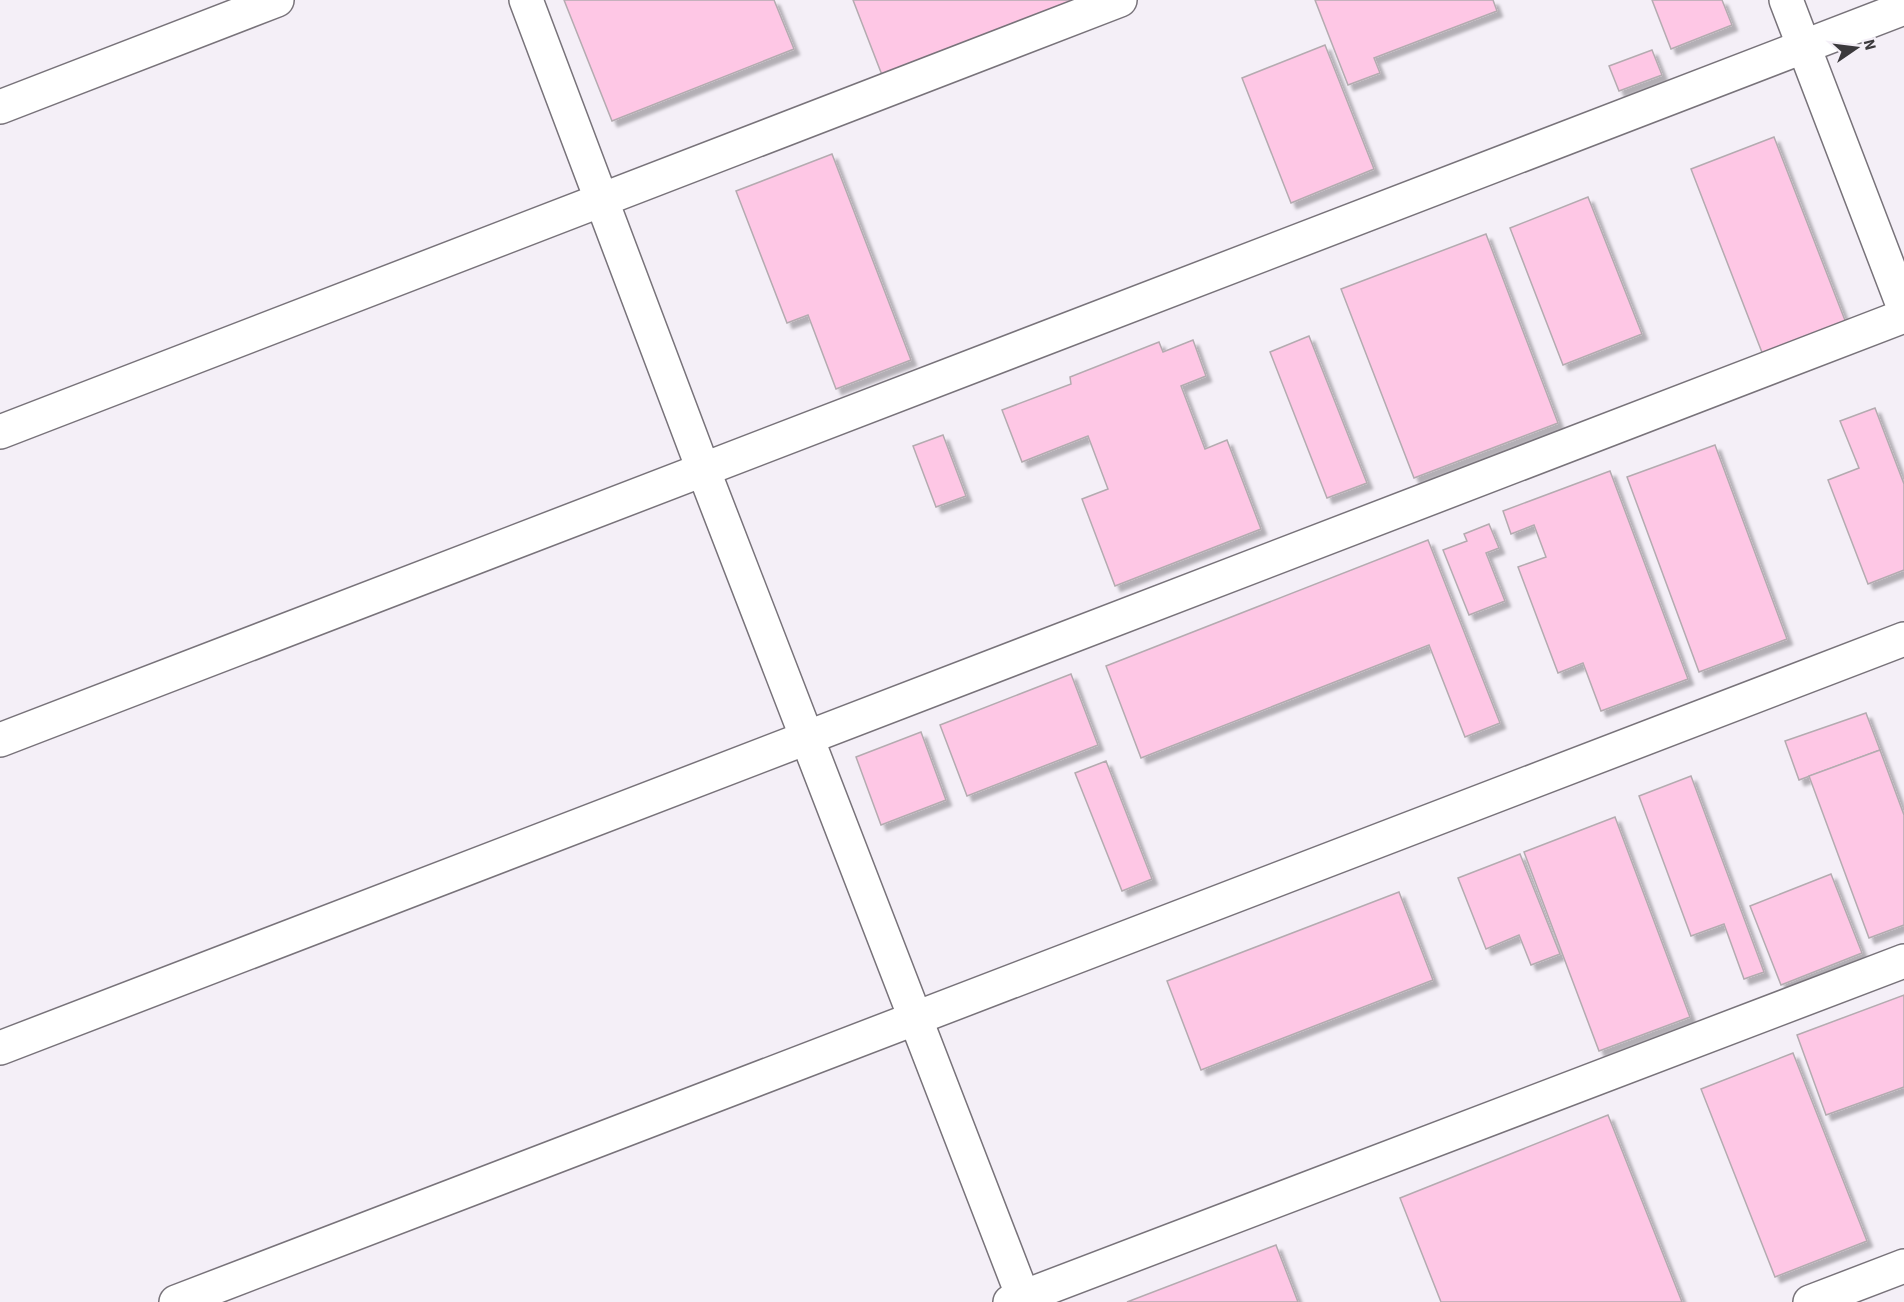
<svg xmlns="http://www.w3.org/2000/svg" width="1904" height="1302" font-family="'Source Sans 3',sans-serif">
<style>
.building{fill:#fec7e5;stroke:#b4abb0;stroke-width:1.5;filter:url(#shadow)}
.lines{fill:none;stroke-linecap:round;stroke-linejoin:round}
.minor-casing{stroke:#78737a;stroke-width:36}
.minor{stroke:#fff;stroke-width:33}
</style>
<defs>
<filter id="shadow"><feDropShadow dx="5.5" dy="5.5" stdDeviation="1.5" flood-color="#0004"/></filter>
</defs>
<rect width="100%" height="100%" fill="#f4eff7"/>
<g class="building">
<path d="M564,0H774L794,49L612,121Z"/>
<path d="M853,0H1079L882,75Z"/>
<path d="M1315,0H1493L1497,11L1374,58L1380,73L1348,85Z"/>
<path d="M1652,0H1722L1732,25L1671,49Z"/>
<path d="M1325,45L1374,169L1291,203L1242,78Z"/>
<path d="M1652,50L1662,75L1619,91L1609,66Z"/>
<path d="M1774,137L1846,323L1763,355L1691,169Z"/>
<path d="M832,154L911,360L836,389L808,315L787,323L736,191Z"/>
<path d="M1588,197L1642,334L1563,365L1510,228Z"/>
<path d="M1486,234L1558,423L1414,478L1341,289Z"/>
<path d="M1309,336L1367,483L1327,498L1270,352Z"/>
<path d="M1193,340L1206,376L1181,386L1205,449L1227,440L1261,529L1115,586L1082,499L1108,489L1088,436L1022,462L1002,410L1071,384L1070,377L1159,342L1163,352Z"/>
<path d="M1875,408L1904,484V570L1868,584L1828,480L1859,468L1840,421Z"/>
<path d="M943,435L966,496L936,507L913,446Z"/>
<path d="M1715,445L1787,639L1699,672L1627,477Z"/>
<path d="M1610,471L1688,679L1601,711L1583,663L1558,673L1518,567L1546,557L1534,525L1511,534L1503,511Z"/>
<path d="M1489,524L1499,548L1486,553L1505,601L1469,615L1443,550L1467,541L1464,534Z"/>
<path d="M1428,540L1500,723L1465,737L1429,645L1141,758L1106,666Z"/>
<path d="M1071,674L1098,745L967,796L940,725Z"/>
<path d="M1866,713L1880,750L1799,780L1785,741Z"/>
<path d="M921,732L946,800L881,825L856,757Z"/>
<path d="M1880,750L1904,815V925L1869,938L1809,776Z"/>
<path d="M1106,761L1152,879L1122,891L1075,773Z"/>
<path d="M1691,776L1764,972L1744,979L1724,924L1691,936L1639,796Z"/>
<path d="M1615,817L1690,1017L1599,1051L1524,852Z"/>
<path d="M1520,854L1560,954L1531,965L1519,935L1486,949L1458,878Z"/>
<path d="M1831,874L1862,953L1781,985L1750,906Z"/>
<path d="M1399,892L1433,980L1201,1070L1167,981Z"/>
<path d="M1904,995V1087L1826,1115L1797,1035Z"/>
<path d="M1793,1053L1867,1241L1775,1277L1701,1089Z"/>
<path d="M1608,1115L1682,1302H1441L1400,1198Z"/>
<path d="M1276,1245L1298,1302H1127Z"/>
</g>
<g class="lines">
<defs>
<g id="minor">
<path d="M526,0L703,469L1025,1302"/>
<path d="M1786,0L1904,308"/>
<path d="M0,107L277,0"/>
<path d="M0,432L1120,0"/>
<path d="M0,740L1904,8"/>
<path d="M0,1048L1904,316"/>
<path d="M176,1302L1904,639"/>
<path d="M1010,1302L1904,961"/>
<path d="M1810,1302L1904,1266"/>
</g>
</defs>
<use href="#minor" class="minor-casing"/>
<use href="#minor" class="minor"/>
</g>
<g transform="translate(1856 48) rotate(76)" stroke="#f4eff7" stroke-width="4.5" paint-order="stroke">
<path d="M0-4.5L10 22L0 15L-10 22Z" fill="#3b393c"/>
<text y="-9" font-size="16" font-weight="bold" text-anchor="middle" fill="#3b393c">N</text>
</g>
</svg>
